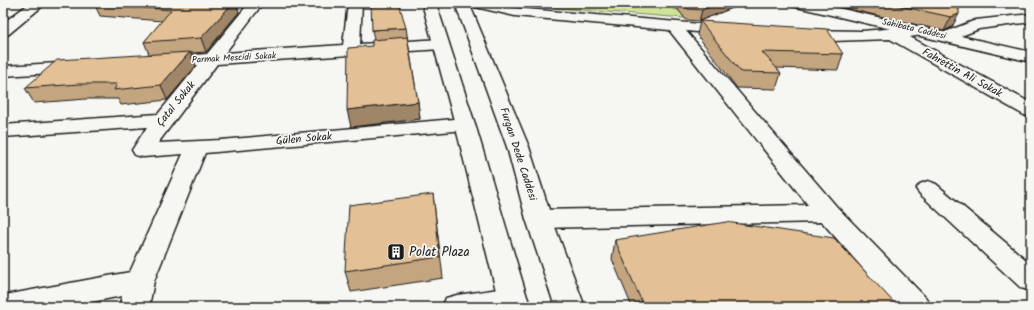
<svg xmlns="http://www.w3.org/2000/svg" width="1034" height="310" font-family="Kalam,sans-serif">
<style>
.green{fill:#cfe499;stroke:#76805a}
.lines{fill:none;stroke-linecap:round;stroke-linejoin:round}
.street-casing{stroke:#1c1c1c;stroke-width:3}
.secondary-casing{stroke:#1c1c1c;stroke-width:3}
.street{fill:#f6f6f2;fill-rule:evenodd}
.secondary{fill:#f6f6f2;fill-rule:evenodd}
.wall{fill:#c3a580;stroke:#1c1c1c}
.shaded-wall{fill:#9f8668;stroke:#1c1c1c}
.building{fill:#e3c095;stroke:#1c1c1c}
.labels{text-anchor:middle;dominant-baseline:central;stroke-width:3.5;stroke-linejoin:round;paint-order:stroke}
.far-street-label{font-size:9px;fill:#1c1c1c;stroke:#f6f6f2}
.street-label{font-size:11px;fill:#1c1c1c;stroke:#f6f6f2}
.near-poi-label{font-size:13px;fill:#1c1c1c;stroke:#f6f6f2;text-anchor:start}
</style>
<rect width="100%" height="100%" fill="#f6f6f2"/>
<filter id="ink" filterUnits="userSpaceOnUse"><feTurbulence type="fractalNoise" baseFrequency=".025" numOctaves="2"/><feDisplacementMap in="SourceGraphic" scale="8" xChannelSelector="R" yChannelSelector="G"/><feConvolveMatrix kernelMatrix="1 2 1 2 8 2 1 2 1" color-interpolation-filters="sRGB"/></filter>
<g filter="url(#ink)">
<path class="green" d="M521,3H661L697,19L543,7Z"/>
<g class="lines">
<defs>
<g id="street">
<path d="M30,3H46L9,34L3,36V23Z"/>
<path d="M249,3H263L225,53L343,45L348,3H362L360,44L441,39L447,41L449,44L447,47L441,49L217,64L158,143L221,140L465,118L472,120L475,124L472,128L465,130L205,153L154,281L149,307H119L122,296L66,307H3V296L5,295L130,272L183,154L143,157L135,155L132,150L147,127L3,137V125L158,114L198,65L164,67L158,66L155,62L158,58L207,54Z"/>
<path d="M469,3H495L515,8L735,27L737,30L735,33L729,35L686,31L837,207L926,298L930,307H897L822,222L539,228L530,225L526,219L530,213L539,210L808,205L669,30L515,16L471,6Z"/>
<path d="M1031,14V22L979,29L946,42L940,40L938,37L940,34L976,20Z"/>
<path d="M921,26L927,28L929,31L927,34L910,37L1031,103V117L1024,115L890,39L832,41L797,38L795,35L797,32L803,30L862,31Z"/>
<path d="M78,62L84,63L87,67L84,71L3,76V66Z"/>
<path d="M928,181L936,184L1031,264V291L1021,288L920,194L916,189L920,184Z"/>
<path d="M513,287L523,291L528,299L524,307H442L446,298L457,295Z"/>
</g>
<g id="secondary">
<path d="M422,3H436L475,124L530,307H500L455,124Z"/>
<path d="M455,3H469L529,147L552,219L585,307H555L526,219L507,147Z"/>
<path d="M790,3H816L1031,52V62L797,7L792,6Z"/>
</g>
</defs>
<use href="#street" class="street-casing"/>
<use href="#secondary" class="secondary-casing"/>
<use href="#street" class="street"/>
<use href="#secondary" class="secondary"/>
</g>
<g class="wall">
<path d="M94,3H236L239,12L206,52L191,53L196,66L167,100L121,105L118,99H86L34,103L25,88L149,54L144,42L162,21L100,16Z"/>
<path d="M673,3H736L735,7L699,21L686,20Z"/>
<path d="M823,3H943L959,9L952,27L944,31Z"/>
<path d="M700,21L843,54L838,70L776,68L781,73L776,89L737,88L697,35Z"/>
<path d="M406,28L418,102L420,119L351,127L372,46L374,39L372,30Z"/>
<path d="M433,194L443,278L351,292L345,271Z"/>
<path d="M615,240L898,307H632L612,259Z"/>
</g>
<g class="shaded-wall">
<path d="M233,3H236L239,12L206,52L201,38Z"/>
<path d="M719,3H736L735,7L699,21L702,10Z"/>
<path d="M959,14L952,27L944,31L951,17Z"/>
<path d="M190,52L196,66L167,100L161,85Z"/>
<path d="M418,102L420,119L351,127L347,110Z"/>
</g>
<g class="building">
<path d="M94,3H233L201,38L144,42L171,10Z"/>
<path d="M371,3H399L406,28L372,30Z"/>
<path d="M684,3H719L702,10L688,9Z"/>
<path d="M886,3H943L959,9V14L951,17Z"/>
<path d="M700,21L827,29L843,54L762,52L781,73L741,72Z"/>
<path d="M407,37L418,102L347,110L348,48L372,46V40Z"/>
<path d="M190,52L161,85L114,90L117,84H79L25,88L57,60Z"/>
<path d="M433,194L440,257L345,271L349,205Z"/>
<path d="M726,222L834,238L898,307H644L615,240Z"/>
</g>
</g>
<defs>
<symbol id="building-square" viewBox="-11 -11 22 22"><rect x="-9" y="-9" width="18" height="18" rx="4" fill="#1c1c1c" stroke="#f6f6f2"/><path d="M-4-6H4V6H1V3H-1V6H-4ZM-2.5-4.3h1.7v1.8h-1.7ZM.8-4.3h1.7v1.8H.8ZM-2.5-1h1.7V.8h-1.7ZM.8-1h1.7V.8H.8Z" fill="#fff"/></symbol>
</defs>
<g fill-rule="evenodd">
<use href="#building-square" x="386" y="242" width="20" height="20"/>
</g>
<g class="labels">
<g class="far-street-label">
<text transform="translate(914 29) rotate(13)">Sahibata Caddesi</text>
<text transform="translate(234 58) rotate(-3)">Parmak Mescidi Sokak</text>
</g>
<g class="street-label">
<text transform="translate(962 73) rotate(29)">Fahrettin Ali Sokak</text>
<text transform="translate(176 104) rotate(-51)">Çatal Sokak</text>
<text transform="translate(304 139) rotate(-5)">Gülen Sokak</text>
<text transform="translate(518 154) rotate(72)">Furgan Dede Caddesi</text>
</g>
<g class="near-poi-label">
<text x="409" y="252">Polat Plaza</text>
</g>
</g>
<rect width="1034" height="310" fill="none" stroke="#f6f6f2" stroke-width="16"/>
<rect x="8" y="8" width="1018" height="294" fill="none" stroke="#1c1c1c" stroke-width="1.5" filter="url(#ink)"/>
</svg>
